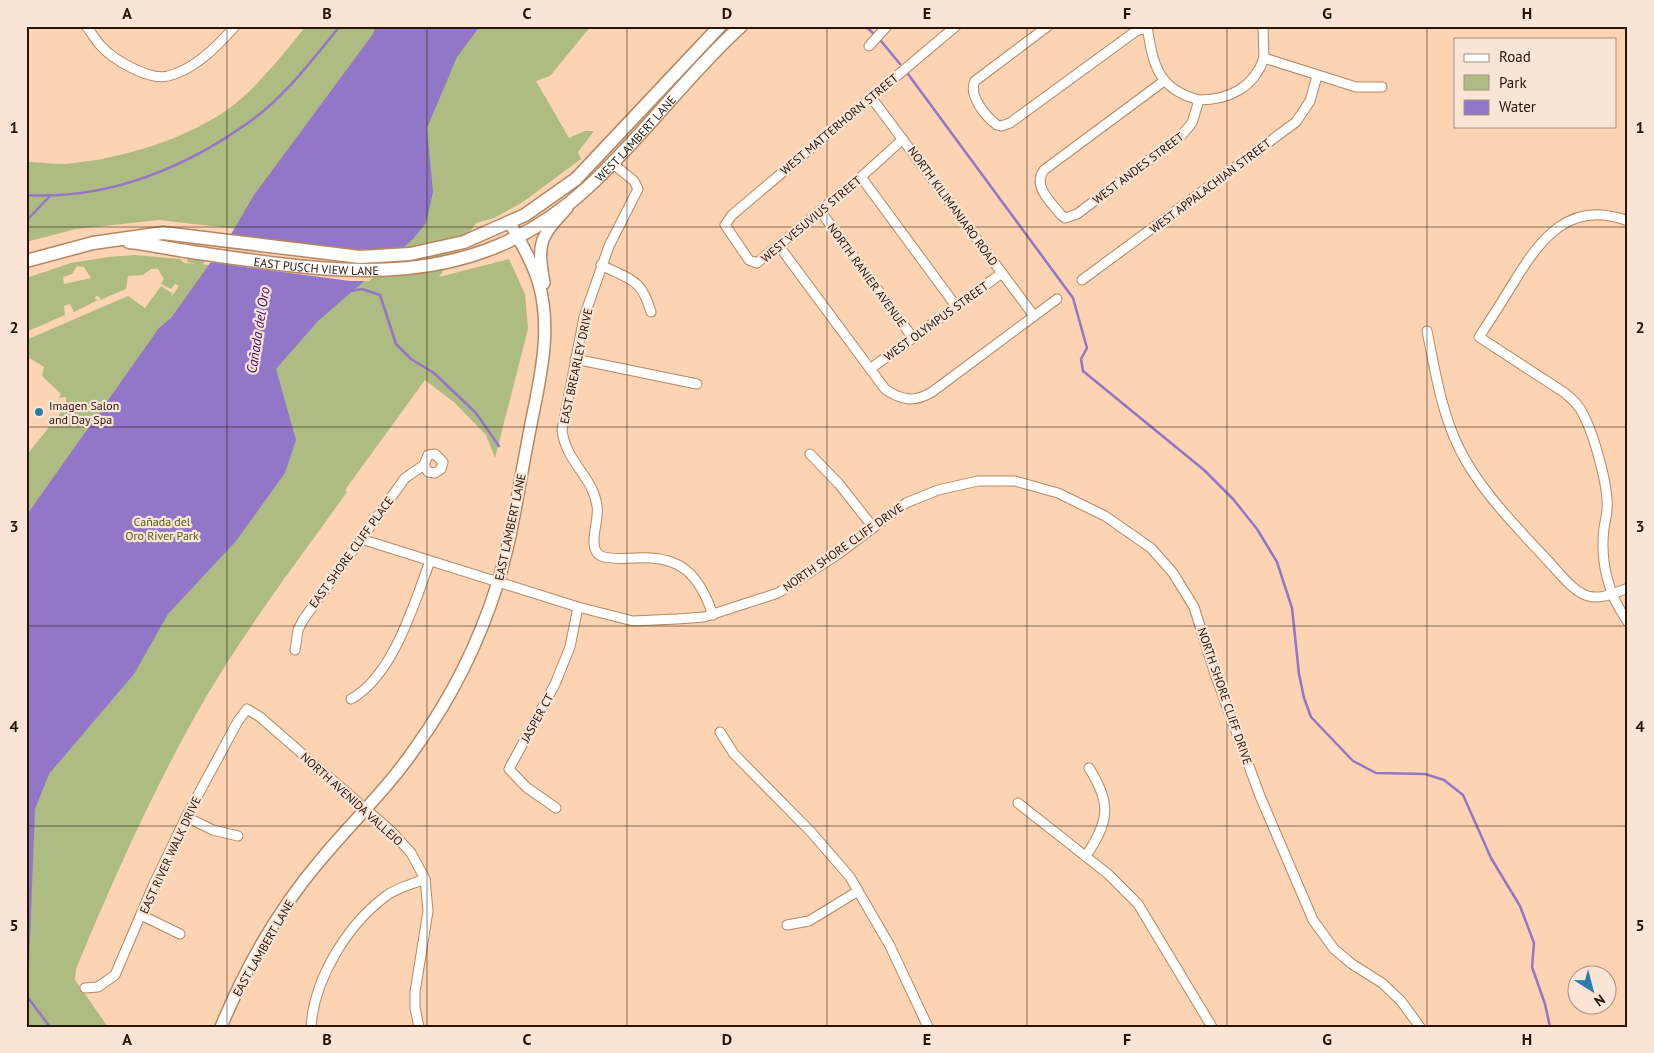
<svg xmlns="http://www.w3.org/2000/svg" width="1654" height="1053" font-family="'PT Sans',sans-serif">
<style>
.green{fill:#aebb82;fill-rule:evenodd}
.water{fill:#9276c7}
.pier{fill:#fcd3b3}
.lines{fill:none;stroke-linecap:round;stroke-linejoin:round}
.stream{stroke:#9276c7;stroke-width:2.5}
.minor-casing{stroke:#b78762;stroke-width:11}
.tertiary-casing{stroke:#b78762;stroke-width:14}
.secondary-casing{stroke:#b78762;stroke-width:15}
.minor{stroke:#fff;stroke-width:9}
.tertiary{stroke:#fff;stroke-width:11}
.secondary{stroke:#fff;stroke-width:12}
.grid{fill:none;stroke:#271506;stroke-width:1;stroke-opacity:0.55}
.poi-dot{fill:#287bac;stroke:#fae4d5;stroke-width:2}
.labels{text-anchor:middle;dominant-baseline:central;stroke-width:4.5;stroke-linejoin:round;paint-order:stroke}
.street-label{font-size:12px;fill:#271506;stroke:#fae4d5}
.poi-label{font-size:12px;fill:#271506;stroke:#fae4d5;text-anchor:start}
.park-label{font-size:12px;fill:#505c19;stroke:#fae4d5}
.water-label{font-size:14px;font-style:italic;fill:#3e0d70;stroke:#fae4d5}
.neatline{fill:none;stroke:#271506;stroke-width:2}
.grid-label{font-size:16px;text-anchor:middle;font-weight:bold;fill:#271506}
</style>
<rect width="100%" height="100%" fill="#fcd3b3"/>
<path class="green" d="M306,26H591L550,76L536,81L569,138L585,131H594L578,152L581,159L523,202L494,218L476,223L439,277L509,259L525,294L528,329L495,458L486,435L455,403L425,380L345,490L347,492C294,566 238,639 194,718C149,799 111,884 76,969L75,980L108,1027H26V456L66,406V397L59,398L61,394L42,376L44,367L28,357L26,340L128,296L145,308L161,286L172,293L171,297L179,286L175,284L171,289L161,284L164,279L158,269H151L143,275L128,276L126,289L100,300V297L96,296L95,299L98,300L74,312L70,304L64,306L65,315L26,332V278L71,263L108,257L135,255L180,259L184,263L196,264L187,262L188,259L205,261L203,264L218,268L290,235L159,220L76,229L26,242V162C39,162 52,164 64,164C120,160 201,136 243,97C266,76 286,51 306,26ZM77,266L84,267L91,278L64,284L63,277L72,274Z"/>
<path class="water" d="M376,26H480L457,57L427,128L433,192L426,223L413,239L318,321L276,369L296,440L285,473L236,541L168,614L134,674L49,774L35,809L29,964L26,981V516L159,328L171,318L233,231L254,195L373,34Z"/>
<path class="pier" d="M228,234L349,250L407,248L369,281H350L208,262Z"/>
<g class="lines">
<g class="stream">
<path d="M865,26L874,34"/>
<path d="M881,41L900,64"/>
<path d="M908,74L1073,298L1087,348L1081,359L1083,371L1204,470L1233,499L1257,529L1277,562L1292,608L1299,674L1304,698L1311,717L1353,761L1376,773L1425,774L1444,780L1463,795L1491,858L1520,906L1534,943L1532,967L1545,1004L1550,1027"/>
<path d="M26,195C108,200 186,168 252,120C286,95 313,59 340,26"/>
<path d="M26,221L49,197"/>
<path d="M350,291L362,289L380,295L396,344L411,359L434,373L476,413L499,446"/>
<path d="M26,995L50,1027"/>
</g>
<defs>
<g id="minor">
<path d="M86,26C91,32 95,39 100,45C112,59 149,81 168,76C194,70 218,46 235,26"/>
<path d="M1048,26L975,81C968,95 985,116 997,125L1001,126L1010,123L1136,31L1147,28"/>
<path d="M1147,26C1153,64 1157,89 1199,100"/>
<path d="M1263,26L1264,58L1356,87H1382"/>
<path d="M869,46L887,26"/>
<path d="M1164,81L1044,170C1032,186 1051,202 1061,215L1065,218L1077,214L1180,137L1192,123L1199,100C1228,100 1254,88 1264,58"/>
<path d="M871,97L1034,316"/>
<path d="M903,139L861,177L757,263L749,260L725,225L732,215L956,26"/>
<path d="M612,163L634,181L638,189L609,246L584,317L562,430C566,463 593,476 597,506C600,520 586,548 601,556C611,560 625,558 635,558C681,555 699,574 713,615"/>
<path d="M861,177L956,306"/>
<path d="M821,212L913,338"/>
<path d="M1628,221C1570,199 1541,238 1514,282C1503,300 1491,319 1479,337L1565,393C1573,400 1580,406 1584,416C1594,435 1609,488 1607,509C1607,515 1605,521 1604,528C1600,561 1608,595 1628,622"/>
<path d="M779,246L885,389C901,400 914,403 932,392L1057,299"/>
<path d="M601,265C631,280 641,278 651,312"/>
<path d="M1082,280L1296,122L1310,101L1317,76"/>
<path d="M1427,331C1435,370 1441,411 1459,448C1480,491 1516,526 1548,561C1558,571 1568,586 1581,593C1596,602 1613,594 1628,588"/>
<path d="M575,359L697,384"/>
<path d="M870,369L1002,273"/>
<path d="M810,454L839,484L873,527"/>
<path d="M361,539L578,607L633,621L677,619L704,617L778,593L837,555L906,503L938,490L978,481H1015L1058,493L1105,516L1151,548L1173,573L1194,607L1215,674L1260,796L1313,920L1334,949L1352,964L1382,983L1401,1001L1420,1027"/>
<path d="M295,650L298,630L303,620L405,478L424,465L428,455L435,454L443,462L441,469L435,473L428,472L424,465"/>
<path d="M351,699C393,676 414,604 430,561"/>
<path d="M720,732L734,754L811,832L850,877L890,946L928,1027"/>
<path d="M1018,803L1108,874L1138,904L1212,1027"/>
<path d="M556,808L526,787L509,769L555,684L570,647L578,607"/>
<path d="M186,817L213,830L238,836"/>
<path d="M1086,856C1109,821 1112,804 1089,768"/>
<path d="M141,915L180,934"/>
<path d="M787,925L809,921L858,891"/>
<path d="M85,988L98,987L115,975L153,886L186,817L238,721L247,709L260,717L392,832L411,853L425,879L428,911L415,992V1008L419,1027"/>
<path d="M311,1027C314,979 347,925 386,896C396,888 413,884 425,879"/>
</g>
<g id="tertiary">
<path d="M544,283C537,243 539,238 567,208"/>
<path d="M221,1027C246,966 280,907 323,857C354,820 389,787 416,747C452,697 480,640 498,582C512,537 518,491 527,445C536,393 554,337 539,284C533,263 521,243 510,223"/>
</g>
<g id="secondary">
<path id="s1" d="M129,242C150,244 171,249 192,252C337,273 468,297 587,188C642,138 686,76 741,26"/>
<path d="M26,261L93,243L163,233L360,257L410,254L464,242L525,215L576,179L720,26"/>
</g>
</defs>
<use href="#minor" class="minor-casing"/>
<use href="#tertiary" class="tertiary-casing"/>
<use href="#secondary" class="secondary-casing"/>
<use href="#minor" class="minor"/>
<use href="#tertiary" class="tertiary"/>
<use href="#secondary" class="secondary"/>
</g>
<path class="grid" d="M227,26V1027M427,26V1027M627,26V1027M827,26V1027M1027,26V1027M1227,26V1027M1427,26V1027M26,227H1628M26,427H1628M26,626H1628M26,826H1628"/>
<circle class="poi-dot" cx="39" cy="412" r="5"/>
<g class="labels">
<g class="street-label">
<text transform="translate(839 124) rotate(-40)">WEST MATTERHORN STREET</text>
<text stroke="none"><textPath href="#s1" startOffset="550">WEST LAMBERT LANE</textPath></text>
<text transform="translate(1138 168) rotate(-37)">WEST ANDES STREET</text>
<text transform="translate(1210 186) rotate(-37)">WEST APPALACHIAN STREET</text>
<text transform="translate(953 206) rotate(54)">NORTH KILIMANJARO ROAD</text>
<text transform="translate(811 219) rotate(-40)">WEST VESUVIUS STREET</text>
<text stroke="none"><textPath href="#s1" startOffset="189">EAST PUSCH VIEW LANE</textPath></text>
<text transform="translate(867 275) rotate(54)">NORTH RANIER AVENUE</text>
<text transform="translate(936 321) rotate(-36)">WEST OLYMPUS STREET</text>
<text transform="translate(576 366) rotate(-78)">EAST BREARLEY DRIVE</text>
<text transform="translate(510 527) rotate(-78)">EAST LAMBERT LANE</text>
<text transform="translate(843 547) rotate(-35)">NORTH SHORE CLIFF DRIVE</text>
<text transform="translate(351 552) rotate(-54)">EAST SHORE CLIFF PLACE</text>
<text transform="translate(1225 696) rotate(71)">NORTH SHORE CLIFF DRIVE</text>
<text transform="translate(537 718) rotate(-61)">JASPER CT</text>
<text transform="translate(352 799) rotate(42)">NORTH AVENIDA VALLEJO</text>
<text transform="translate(170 855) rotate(-65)">EAST RIVER WALK DRIVE</text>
<text transform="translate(263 948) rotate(-60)">EAST LAMBERT LANE</text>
</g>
<g class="poi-label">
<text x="49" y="405">Imagen Salon<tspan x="49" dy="14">and Day Spa</tspan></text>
</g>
<g class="park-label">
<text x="162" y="521">Cañada del<tspan x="162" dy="14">Oro River Park</tspan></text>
</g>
<g class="water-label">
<text transform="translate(258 330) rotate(-81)">Cañada del Oro</text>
</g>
</g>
<rect width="1654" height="1053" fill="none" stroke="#fae4d5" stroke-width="55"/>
<rect x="1454" y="38" width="162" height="90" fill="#fae4d5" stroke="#a69182"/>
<rect x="1464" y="54" width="25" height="8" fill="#ffffff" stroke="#a69182"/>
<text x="1499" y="62" font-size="15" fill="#271506">Road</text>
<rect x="1464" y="75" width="25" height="15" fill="#aebb82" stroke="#a69182"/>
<text x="1499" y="88" font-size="15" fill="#271506">Park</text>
<rect x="1464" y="100" width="25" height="15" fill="#9276c7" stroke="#a69182"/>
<text x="1499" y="112" font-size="15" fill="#271506">Water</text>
<g transform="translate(1592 990) rotate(144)"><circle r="24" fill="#fae4d5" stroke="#a69182"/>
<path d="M0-4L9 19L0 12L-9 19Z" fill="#287bac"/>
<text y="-8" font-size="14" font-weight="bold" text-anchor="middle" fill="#271506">N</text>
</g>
<rect x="28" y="28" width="1598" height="998" class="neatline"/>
<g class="grid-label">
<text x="127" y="19">A</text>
<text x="327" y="19">B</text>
<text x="527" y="19">C</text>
<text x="727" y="19">D</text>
<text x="927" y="19">E</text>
<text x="1127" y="19">F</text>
<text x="1327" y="19">G</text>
<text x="1527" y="19">H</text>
<text x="14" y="133">1</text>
<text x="1640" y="133">1</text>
<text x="14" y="333">2</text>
<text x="1640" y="333">2</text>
<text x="14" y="532">3</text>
<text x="1640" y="532">3</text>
<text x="14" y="732">4</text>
<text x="1640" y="732">4</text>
<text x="14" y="931">5</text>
<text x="1640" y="931">5</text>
<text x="127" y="1045">A</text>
<text x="327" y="1045">B</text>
<text x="527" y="1045">C</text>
<text x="727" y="1045">D</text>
<text x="927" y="1045">E</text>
<text x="1127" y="1045">F</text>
<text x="1327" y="1045">G</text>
<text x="1527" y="1045">H</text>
</g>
</svg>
